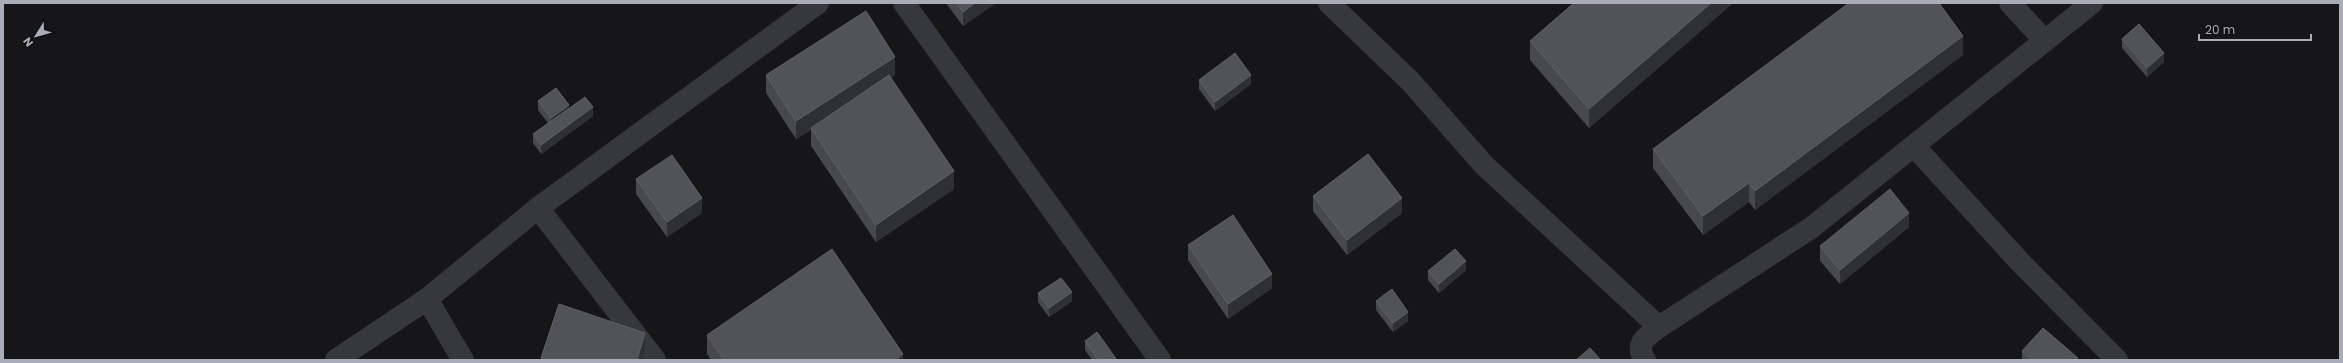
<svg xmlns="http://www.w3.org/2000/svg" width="2343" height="363" font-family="Poppins,sans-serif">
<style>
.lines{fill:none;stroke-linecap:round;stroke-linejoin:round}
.minor{stroke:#37383d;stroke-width:22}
.wall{fill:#47494d}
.shaded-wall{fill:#2f3033}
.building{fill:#525359;stroke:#5f6168}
</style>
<rect width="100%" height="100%" fill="#161618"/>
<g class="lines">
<g class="minor">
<path d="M904,3L1160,360"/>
<path d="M1329,3L1411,82L1484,165L1659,327"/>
<path d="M2010,3L2045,41"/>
<path d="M1914,146L2020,262L2117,360"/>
<path d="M538,208L655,360"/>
<path d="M427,299L463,360"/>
<path d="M336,360L427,299L538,208L818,3"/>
<path d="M1645,360C1634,344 1646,337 1659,327L1811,228L2092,3"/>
</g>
</g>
<g class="wall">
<path d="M946,3H996L963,26Z"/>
<path d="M1574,3H1733L1589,128L1530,60V41Z"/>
<path d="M2122,39L2164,62L2147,77L2122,48Z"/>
<path d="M1963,55L1755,210L1749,202L1703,235L1653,168V149Z"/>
<path d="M766,75H895L891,78L954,189L876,242L811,146V130L796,139L766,93Z"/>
<path d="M1199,80L1251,84L1215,111L1199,89Z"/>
<path d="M538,101L569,108L593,116L541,154L533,143V134L548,123L538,110Z"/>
<path d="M636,179L702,213L667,237L636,194Z"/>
<path d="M1313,196L1402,213L1347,255L1313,211Z"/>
<path d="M1909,227L1840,284L1820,261V246Z"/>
<path d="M1188,245L1272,288L1228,319L1188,260Z"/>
<path d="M1466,270L1439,293L1428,280V271Z"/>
<path d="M1038,293L1072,301L1049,317L1038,302Z"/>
<path d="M1376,301L1408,321L1393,332L1376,310Z"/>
<path d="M707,335L903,360H711L707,354Z"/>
<path d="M1085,341L1117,360H1092L1085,350Z"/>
<path d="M2022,351L2078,360H2022Z"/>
</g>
<g class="shaded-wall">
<path d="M975,3H996L963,26V12Z"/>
<path d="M1711,3H1733L1589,128V109Z"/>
<path d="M1963,36V55L1755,210V191Z"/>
<path d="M2164,53V62L2147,77V68Z"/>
<path d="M895,57V75L811,129V128V130L796,139V121Z"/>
<path d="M1251,75V84L1215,111V102Z"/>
<path d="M569,105V114L551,127V118Z"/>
<path d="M593,107V116L541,154V145Z"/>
<path d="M954,171V189L876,242V225Z"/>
<path d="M1749,183V202L1703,235V216Z"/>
<path d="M702,198V213L667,237V222Z"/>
<path d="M1402,198V213L1347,255V240Z"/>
<path d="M1909,213V227L1840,284V270Z"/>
<path d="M1466,261V270L1439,293V284Z"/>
<path d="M1272,274V288L1228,319V304Z"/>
<path d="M1072,292V301L1049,317V308Z"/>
<path d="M1408,312V321L1393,332V323Z"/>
<path d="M645,333V351L642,360H637Z"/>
<path d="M903,354V360H895Z"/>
</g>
<g class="building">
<path d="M957,3H975L963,12Z"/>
<path d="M1574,3H1711L1589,109L1530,41Z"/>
<path d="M1849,3H1939L1963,36L1755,191L1749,183L1703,216L1653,149Z"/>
<path d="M866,11L895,57L796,121L766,75Z"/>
<path d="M2139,24L2164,53L2147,68L2122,39Z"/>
<path d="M1235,53L1251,75L1215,102L1199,80Z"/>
<path d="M889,75L954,171L876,225L811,128Z"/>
<path d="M556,88L569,105L551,118L538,101Z"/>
<path d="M585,97L593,107L541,145L533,134Z"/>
<path d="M1368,154L1402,198L1347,240L1313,196Z"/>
<path d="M672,155L702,198L667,222L636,179Z"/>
<path d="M1890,189L1909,213L1840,270L1820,246Z"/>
<path d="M1233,215L1272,274L1228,304L1188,245Z"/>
<path d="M832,249L903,354L895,360H724L707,335Z"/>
<path d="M1455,249L1466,261L1439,284L1428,271Z"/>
<path d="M1061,278L1072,292L1049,308L1038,293Z"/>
<path d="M1392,289L1408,312L1393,323L1376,301Z"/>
<path d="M559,304L645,333L637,360H546L541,358Z"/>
<path d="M2043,328L2078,358L2076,360H2032L2022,351Z"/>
<path d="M1097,332L1117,360H1098L1085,341Z"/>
<path d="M1590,348L1601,360H1576Z"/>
</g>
<rect width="2343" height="363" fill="none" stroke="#a8adb8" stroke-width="8"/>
<g transform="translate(36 36) rotate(233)" stroke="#111113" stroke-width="3" paint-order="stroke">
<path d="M0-3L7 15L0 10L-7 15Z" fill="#a8adb8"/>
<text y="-6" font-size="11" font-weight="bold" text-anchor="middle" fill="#a8adb8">N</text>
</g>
<path d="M2199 34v6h112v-6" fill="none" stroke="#a8adb8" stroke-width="2"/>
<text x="2205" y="34" font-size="12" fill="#a8adb8" stroke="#111113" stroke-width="3" paint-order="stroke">20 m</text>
</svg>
